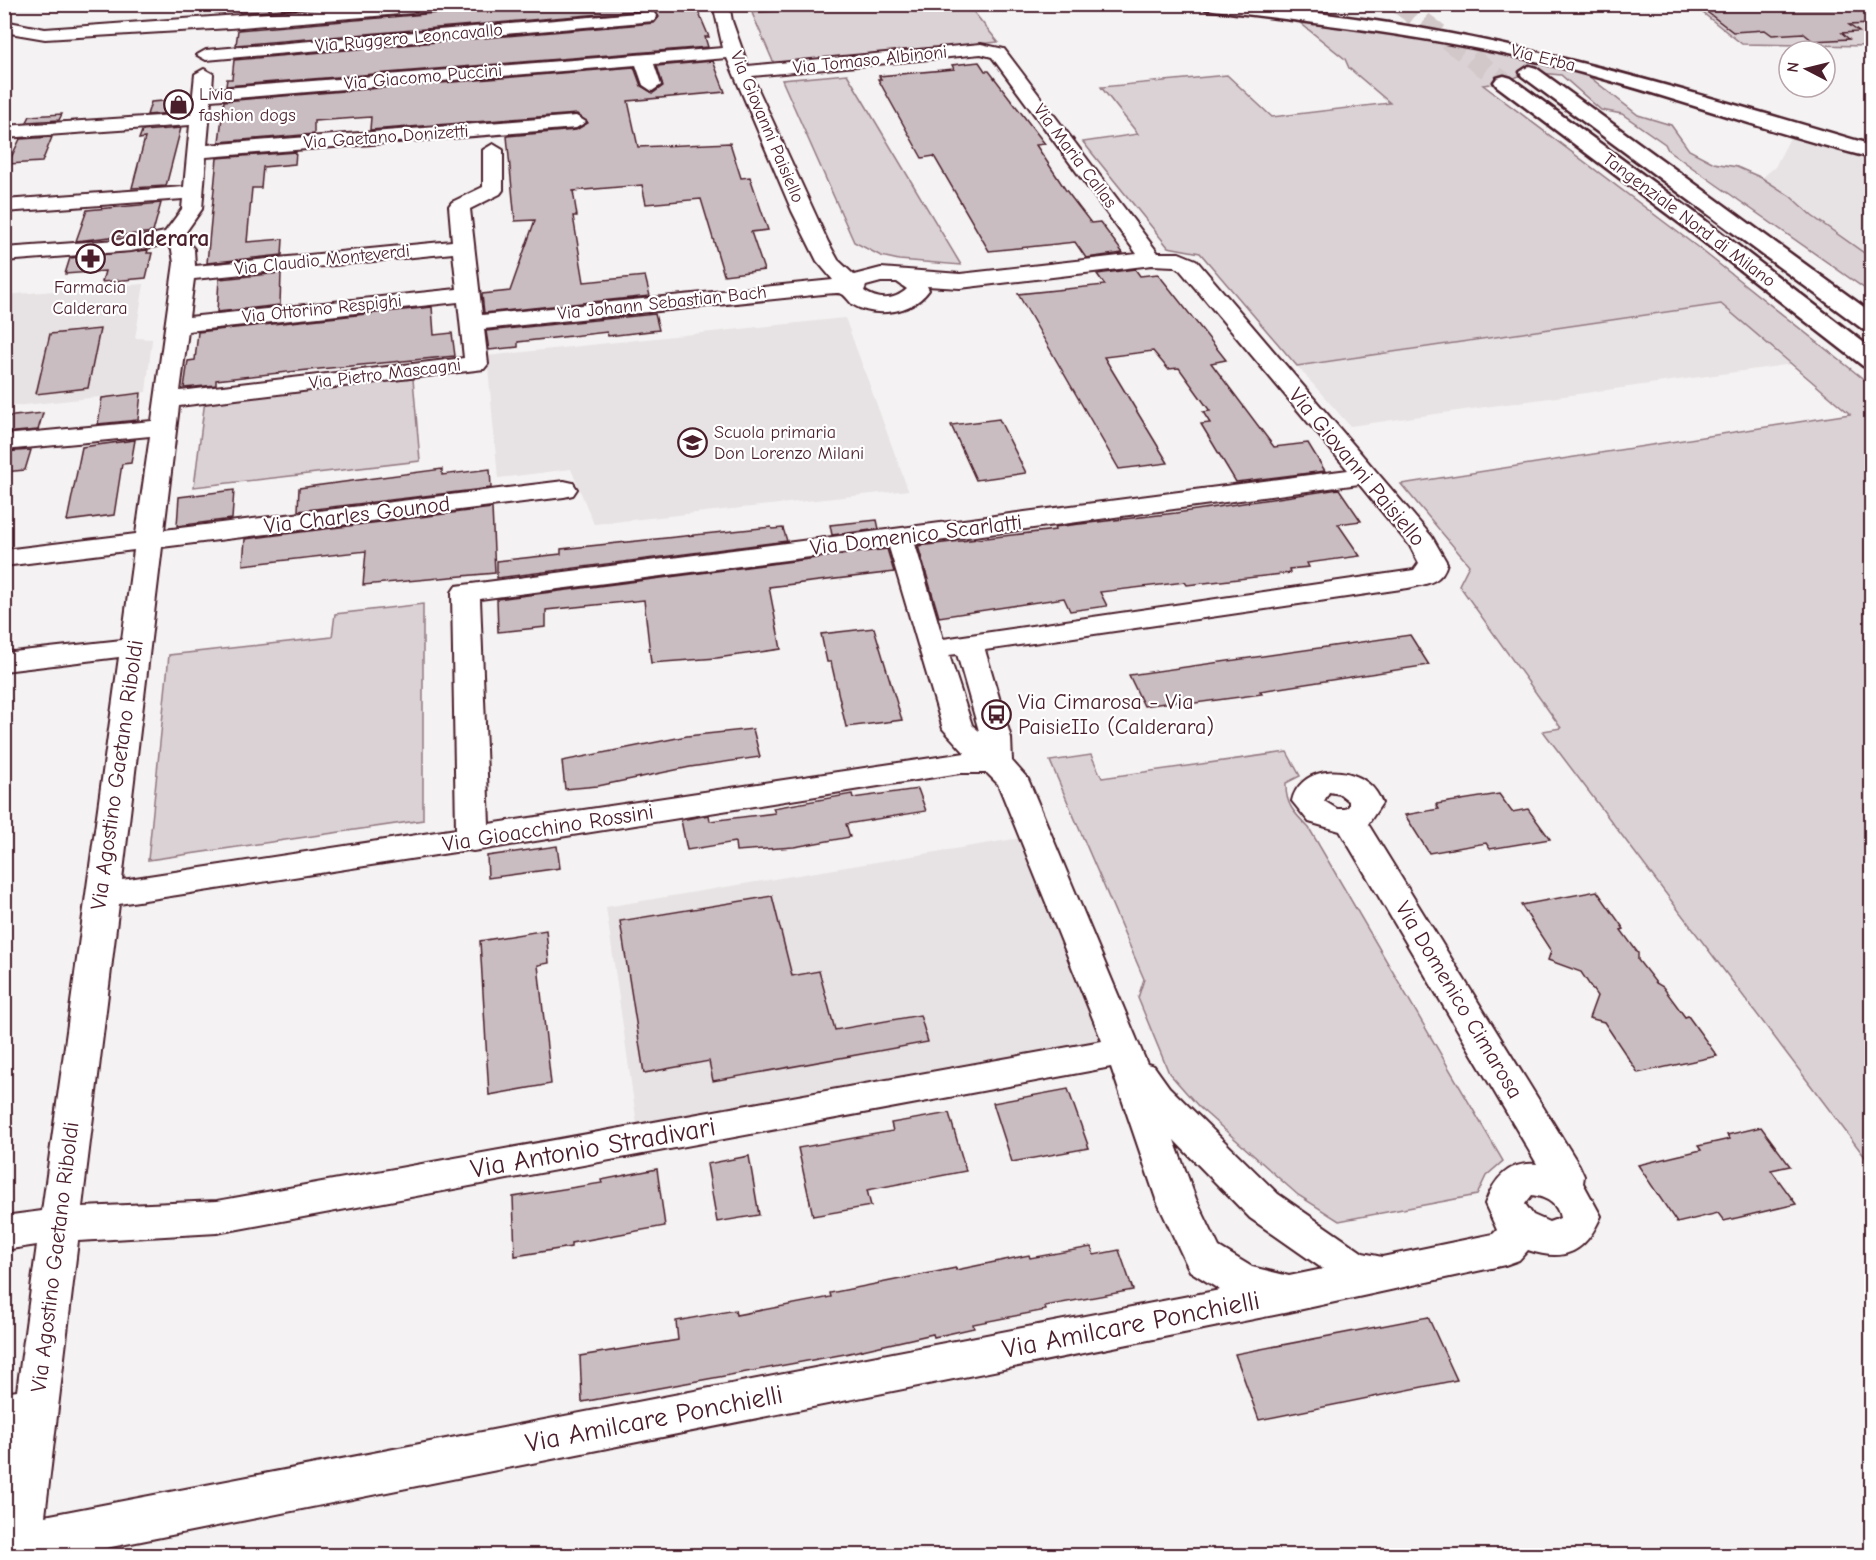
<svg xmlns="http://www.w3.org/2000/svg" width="1876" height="1560" font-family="'Comic Neue',sans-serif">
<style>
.built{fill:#e7e2e3}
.green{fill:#dbd2d5;stroke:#927880;stroke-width:1.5}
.building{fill:#cabdc1;stroke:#4a1f2b;stroke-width:1.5}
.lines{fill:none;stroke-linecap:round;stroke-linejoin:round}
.highway-tunnel{stroke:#d2c8ca;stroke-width:20;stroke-dasharray:20 10;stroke-linecap:butt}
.street-casing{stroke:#4a1f2b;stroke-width:4}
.secondary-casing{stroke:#4a1f2b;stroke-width:5}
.highway-casing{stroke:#4a1f2b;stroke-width:5}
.street{fill:#fff;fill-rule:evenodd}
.secondary{fill:#fff;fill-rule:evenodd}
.highway{fill:#fff;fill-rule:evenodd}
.labels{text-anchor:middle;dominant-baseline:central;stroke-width:4.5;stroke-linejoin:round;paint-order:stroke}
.far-street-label{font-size:18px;fill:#4a1f2b;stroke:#fff}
.far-poi-label{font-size:18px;fill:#4a1f2b;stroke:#fff;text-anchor:start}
.street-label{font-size:22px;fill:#4a1f2b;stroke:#fff}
.poi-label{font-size:22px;fill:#4a1f2b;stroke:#fff;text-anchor:start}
.far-district-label{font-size:24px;font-weight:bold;fill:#4a1f2b;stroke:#fff}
.near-street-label{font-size:27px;fill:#4a1f2b;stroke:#fff}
</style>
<rect width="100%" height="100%" fill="#f4f2f2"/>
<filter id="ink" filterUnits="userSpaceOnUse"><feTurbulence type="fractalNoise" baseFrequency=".0167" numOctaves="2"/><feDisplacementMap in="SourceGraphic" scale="12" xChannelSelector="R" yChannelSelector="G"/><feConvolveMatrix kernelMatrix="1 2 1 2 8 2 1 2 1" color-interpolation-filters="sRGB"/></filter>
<g filter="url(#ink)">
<g class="built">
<path d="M1797,133L1871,156V258L1812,216L1790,196L1762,178L1775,167L1791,136Z"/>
<path d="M144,284L135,338L152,339L146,392L5,407V295Z"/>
<path d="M1721,304L1792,364L1350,426L1297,366Z"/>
<path d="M845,318L908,490L594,524L571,469L498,478L487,356Z"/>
<path d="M1027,837L1112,1045L638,1131L606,907Z"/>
</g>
<g class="green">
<path d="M809,4L968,5L998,42L775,66L752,13L805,9L804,5Z"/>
<path d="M1693,5H1871V46L1742,44Z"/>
<path d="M1299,22L1414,35L1530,59L1587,75L1638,115L1671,125L1689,150L1714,163L1737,167L1762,178L1790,196L1812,216L1871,258V293L1697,171L1668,150L1665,144L1622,114L1601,110L1561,75L1529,72L1504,82L1483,85L1700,249L1871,385V1165L1543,731L1561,728L1459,585L1469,565L1401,484L1850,414L1721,304L1297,366L1200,253L1168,247L1083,142L1138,134L1101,87L1227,75L1272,117L1390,103L1349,68L1345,59Z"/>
<path d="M847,74L961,265L899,260L881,256L854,242L782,80Z"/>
<path d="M413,379L420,461L194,487L205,400Z"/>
<path d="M423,604V820L148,860L169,655L332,637L335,614Z"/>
<path d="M1287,752L1300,776L1286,783C1285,804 1294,813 1309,828L1503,1161L1486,1176L1477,1195L1339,1221L1298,1195L1199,1107L1169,1073L1138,998L1144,979L1050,761L1091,755L1102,778Z"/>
</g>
<g class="building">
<path d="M241,4H269V10L319,7L240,13Z"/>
<path d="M511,4H695L709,37H705L708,47L226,86L227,79H232L234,60L654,23L659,17L656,12L648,10L236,45L238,30L461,11L467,8Z"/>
<path d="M1872,4V24L1849,25L1859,32L1842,33L1849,39L1813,41L1803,33L1772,35L1765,30L1733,32L1698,5Z"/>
<path d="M713,61L725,92L628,101L638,147L730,143L741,178L750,177L768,230L751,232L764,270L724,275L701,199L646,204L642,185L573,191L577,216H573L584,282L645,276L650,296L484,313L482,294L510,291L535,220L515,221L507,136L576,130L588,123L577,114L370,130L371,117L314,121V134L219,142L224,101L634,67L641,86L653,93L663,86L657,66Z"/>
<path d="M979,62L985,71H989L1045,144L1036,145L1065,189L1091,223L1100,222L1123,253L1086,258L1075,242L989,251L934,156L922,158L878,79H881L879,76L954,69L952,65Z"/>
<path d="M187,99L184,112L147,115L151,102Z"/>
<path d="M62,114L59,120L27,122L30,116Z"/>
<path d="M181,128L166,186L132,188L145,138L139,139L142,131Z"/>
<path d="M52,137L42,162L8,164L20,139Z"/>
<path d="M296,152L295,164L263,167L261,188H252L247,242L283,239L282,255L207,263L217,158Z"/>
<path d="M161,203L153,232L76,241L87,210Z"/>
<path d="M148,250L147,253H152L146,278L102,282L105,271L65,274L70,258Z"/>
<path d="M1135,269L1140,276L1158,274L1226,360L1211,363L1274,447L1308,443L1325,471L1236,482L1201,424L1210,423L1203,412L1210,411L1179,368L1168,369L1153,351L1104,357L1168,463L1119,469L1018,294L1105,285L1097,274Z"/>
<path d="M281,273L280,305L217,312L219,279Z"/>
<path d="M432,307L434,335L452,333L455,356L288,372L216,380V385L184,388L188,361L195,360L198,332Z"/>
<path d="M655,314L659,330L608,336L607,332L518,342V347L489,350L486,331Z"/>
<path d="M100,329L88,388L36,394L50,334Z"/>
<path d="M141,393L138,420L98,424L102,398Z"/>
<path d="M43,413L38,430L4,433V417Z"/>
<path d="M999,419L1026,473L976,480L951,425Z"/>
<path d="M135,440L131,463L122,464L114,515L67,521L82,447Z"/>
<path d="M31,450L25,470L4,472V452Z"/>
<path d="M442,469V475L490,469L491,488L298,511L299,488Z"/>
<path d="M1339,489L1361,521L1338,524L1360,556L1307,563L1309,567L1289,569L1290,573L1187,585L1185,582L1100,592L1107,606L1070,611L1064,598L939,617L918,546L1055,530L1054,527L1176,513Z"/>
<path d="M234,490L232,519L177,526L179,497Z"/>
<path d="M492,508L495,573L363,585L366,551L243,565L245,539Z"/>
<path d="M877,520L879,529L832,535L830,525Z"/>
<path d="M771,527L772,529L783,528L787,541L497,578V561L561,554V549Z"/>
<path d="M887,549L894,572L769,587L781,649L717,658L651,663L644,600L546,610V627L498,632L497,599Z"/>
<path d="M874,628L902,720L846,727L831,662H827L821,634Z"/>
<path d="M1410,635L1429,665L1260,691L1262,694L1188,704L1186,700L1144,706L1129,675Z"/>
<path d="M753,729L760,757L690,767L598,786L565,789L562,761L687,736Z"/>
<path d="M918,789L926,811L846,824L850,837L794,847L736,851L735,842L687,850L681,820L709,815L710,821L775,813L773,808L852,794L853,798Z"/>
<path d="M1499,794L1512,812L1528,809L1550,839L1490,849L1486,843L1429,853L1405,815L1439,809L1436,804Z"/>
<path d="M557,846L560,868L488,878L487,856Z"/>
<path d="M1597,891L1624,929L1621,930L1638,953V960L1656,983L1663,987L1685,1017L1688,1016L1717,1056L1638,1073L1604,1022L1589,1018L1597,996L1581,972L1548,960L1551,951L1521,905Z"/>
<path d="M772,896L792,976L819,971L835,1030L920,1015L928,1042L713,1081L709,1061L644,1073L620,921Z"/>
<path d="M546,930L549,963L538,965L551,1084L489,1095L480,941Z"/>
<path d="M1068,1089L1089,1148L1012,1162L993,1103Z"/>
<path d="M949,1113L966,1171L867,1190L871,1206L813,1216L798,1148L893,1131L891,1123Z"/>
<path d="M1761,1127L1790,1166L1771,1170L1796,1204L1724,1221L1718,1213L1677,1223L1638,1165L1701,1150L1698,1146L1730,1139L1727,1135Z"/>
<path d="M749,1156L759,1215L717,1222L707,1164Z"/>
<path d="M657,1169L665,1226L571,1243V1247L515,1256L513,1197L602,1183L601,1180Z"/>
<path d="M1091,1247L1094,1255L1119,1250L1133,1290L1045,1306L1046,1310L973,1324L974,1328L934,1337L933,1334L845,1354L582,1402L580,1356L678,1340L676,1321L735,1310L736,1315L831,1297L830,1293L956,1268V1270L1029,1255L1030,1258Z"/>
<path d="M1428,1317L1457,1380L1259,1420L1235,1354Z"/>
</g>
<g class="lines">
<path class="highway-tunnel" d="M1399,4L1504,82"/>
<defs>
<g id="street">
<path d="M393,4H469L461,9L230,28L45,39L4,32V21L45,29Z"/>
<path d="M713,4H729L732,21L748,66L981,44L1004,49L1158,253H1179L1196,260L1432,537L1447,563C1442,583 1426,584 1408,588L985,650L1011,738L1012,761L1028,779L1147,1064L1154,1066L1169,1087L1278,1194L1363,1253L1382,1257L1493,1234L1497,1230L1485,1204C1494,1178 1509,1161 1537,1164L1340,831L1309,822L1292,801C1299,768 1345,763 1369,784C1375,789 1379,796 1382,803L1368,824L1579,1165L1584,1176L1583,1183L1601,1216C1586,1251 1566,1263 1528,1250L1519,1260L1505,1265L1289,1312L66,1556H4V1480L11,1431L4,1433V1393L17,1391L37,1245L4,1250V1216L42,1211L119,657L4,671V653L122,640L134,550L4,566V550L136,534L150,436L4,450V435L152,421L174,263L172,250L167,244L131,251L4,261V248L131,239L165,232L182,209L183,199L4,212V200L184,187L190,125L4,138V126L191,114L195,74L204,69L213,74L212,89L723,48ZM981,54L992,57L1137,254L960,274L881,268L854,275L838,260L828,242L752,76ZM727,58L792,211L817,261L833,280L482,315L470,209L500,194L503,190V150L493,144L483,150V187L452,202L449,206L452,241L195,266L194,249L183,236L202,209L206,157L576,128L586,122L576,116L207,145L211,100L636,65L643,85L652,91L661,85L654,64ZM453,253L457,289L189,317L194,279ZM1152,265L1174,266L1180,270L1348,470L456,586L452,592L456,829L122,880L162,547L564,497L573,495L577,489L573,483L564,481L164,530L179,406L484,369L488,364L484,329L823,294C828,294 838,292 842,294C845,295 849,301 852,304C876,319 913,313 929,290L927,286L960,288ZM881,282H897L907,289C894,301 878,301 864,291L866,286ZM458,302L464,358L180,391L188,331ZM1359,484L1410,546L1419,563L1414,570L943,639L915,544ZM889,547L943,729L965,753L489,824L480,599ZM957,654L979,731L972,725L949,655ZM960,773H987L998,784L1102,1041L217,1201L82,1207L119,904L468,850L473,851ZM1329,792L1340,794L1349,801V806L1345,809H1337L1324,801ZM1111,1067L1156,1199L1184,1259L1190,1271L1220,1290L45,1516L78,1241L217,1233ZM1174,1140L1250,1218L1323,1269L1289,1276L1252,1267L1219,1247L1196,1199ZM1532,1195C1545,1197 1558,1203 1560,1218L1549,1222L1533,1215L1525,1204Z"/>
<path d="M648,12L654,13L657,17L654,21L206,60L197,55L206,50Z"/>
</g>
<path id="secondary" d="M1198,4C1256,4 1312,12 1369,20C1541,45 1705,96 1872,145V158C1764,131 1660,92 1552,65C1439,37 1322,24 1206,9Z"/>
<g id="highway">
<path d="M1529,66L1536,68L1872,313V332L1864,330L1522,76L1520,72Z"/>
<path d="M1504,76L1511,78L1698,215L1872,349V368L1863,366L1682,225L1497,86L1494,82L1497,78Z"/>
</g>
</defs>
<use href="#street" class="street-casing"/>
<use href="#secondary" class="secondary-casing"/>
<use href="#highway" class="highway-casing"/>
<use href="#street" class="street"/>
<use href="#secondary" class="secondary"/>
<use href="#highway" class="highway"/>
</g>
</g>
<defs>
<symbol id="shop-ring" viewBox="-11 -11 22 22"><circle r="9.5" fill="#fff" stroke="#4a1f2b" stroke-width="1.5"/><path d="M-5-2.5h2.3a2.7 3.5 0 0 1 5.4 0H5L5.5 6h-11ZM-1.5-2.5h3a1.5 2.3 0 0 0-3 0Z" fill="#4a1f2b"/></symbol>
<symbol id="pharmacy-ring" viewBox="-11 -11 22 22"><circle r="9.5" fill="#fff" stroke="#4a1f2b" stroke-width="1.5"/><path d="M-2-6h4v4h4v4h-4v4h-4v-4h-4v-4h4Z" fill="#4a1f2b"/></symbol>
<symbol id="school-ring" viewBox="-11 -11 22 22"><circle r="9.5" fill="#fff" stroke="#4a1f2b" stroke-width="1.5"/><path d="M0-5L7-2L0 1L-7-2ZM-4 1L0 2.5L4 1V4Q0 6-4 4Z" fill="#4a1f2b"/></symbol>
<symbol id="bus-ring" viewBox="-11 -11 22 22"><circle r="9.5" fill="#fff" stroke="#4a1f2b" stroke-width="1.5"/><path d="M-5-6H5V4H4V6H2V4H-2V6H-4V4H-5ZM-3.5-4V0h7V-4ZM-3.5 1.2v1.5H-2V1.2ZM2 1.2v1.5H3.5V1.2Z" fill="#4a1f2b"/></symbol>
</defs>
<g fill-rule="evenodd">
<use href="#shop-ring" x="162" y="88" width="33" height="33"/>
<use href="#pharmacy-ring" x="74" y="242" width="33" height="33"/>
<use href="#school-ring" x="676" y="426" width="33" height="33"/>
<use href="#bus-ring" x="980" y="698" width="33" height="33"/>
</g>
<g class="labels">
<g class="far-street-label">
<text transform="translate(409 38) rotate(-5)">Via Ruggero Leoncavallo</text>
<text transform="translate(1543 58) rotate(14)">Via Erba</text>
<text transform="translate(870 60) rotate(-6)">Via Tomaso Albinoni</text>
<text transform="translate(423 77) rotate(-5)">Via Giacomo Puccini</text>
<text transform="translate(767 127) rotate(67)">Via Giovanni Paisiello</text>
<text transform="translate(386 137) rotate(-4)">Via Gaetano Donizetti</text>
<text transform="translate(1075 156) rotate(53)">Via Maria Callas</text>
<text transform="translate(1689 220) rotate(37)">Tangenziale Nord di Milano</text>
<text transform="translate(322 260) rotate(-6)">Via Claudio Monteverdi</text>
<text transform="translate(662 303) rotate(-6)">Via Johann Sebastian Bach</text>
<text transform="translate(322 309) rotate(-6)">Via Ottorino Respighi</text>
<text transform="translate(385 374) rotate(-7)">Via Pietro Mascagni</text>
</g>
<g class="far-poi-label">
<text x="199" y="94">Livia<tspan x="199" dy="21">fashion dogs</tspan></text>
<text x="90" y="287" text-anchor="middle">Farmacia<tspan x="90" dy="21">Calderara</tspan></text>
<text x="714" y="432">Scuola primaria<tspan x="714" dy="21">Don Lorenzo Milani</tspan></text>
</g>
<g class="street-label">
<text transform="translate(1357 467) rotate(50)">Via Giovanni Paisiello</text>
<text transform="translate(357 515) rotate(-7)">Via Charles Gounod</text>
<text transform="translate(916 535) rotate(-7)">Via Domenico Scarlatti</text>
<text transform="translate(117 775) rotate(-82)">Via Agostino Gaetano Riboldi</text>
<text transform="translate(548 828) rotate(-9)">Via Gioacchino Rossini</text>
<text transform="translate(1459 1000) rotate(59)">Via Domenico Cimarosa</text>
<text transform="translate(55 1257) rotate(-83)">Via Agostino Gaetano Riboldi</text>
</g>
<g class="poi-label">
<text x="1018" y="702">Via Cimarosa - Via<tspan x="1018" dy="25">PaisieIIo (Calderara)</tspan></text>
</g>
<g class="far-district-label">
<text x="160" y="238">Calderara</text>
</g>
<g class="near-street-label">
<text transform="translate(593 1148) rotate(-10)">Via Antonio Stradivari</text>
<text transform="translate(1131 1325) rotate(-11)">Via Amilcare Ponchielli</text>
<text transform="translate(654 1419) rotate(-11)">Via Amilcare Ponchielli</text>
</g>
</g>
<rect width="1876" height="1560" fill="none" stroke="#fff" stroke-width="24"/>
<rect x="12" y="12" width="1852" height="1536" fill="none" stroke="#4a1f2b" stroke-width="2" filter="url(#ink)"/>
<g transform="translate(1807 69) rotate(277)"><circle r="28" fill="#ffffff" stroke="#b7a5aa" stroke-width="1.5"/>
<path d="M0-4.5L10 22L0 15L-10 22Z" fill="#4a1f2b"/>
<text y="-9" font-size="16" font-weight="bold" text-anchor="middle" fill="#4a1f2b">N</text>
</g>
</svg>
